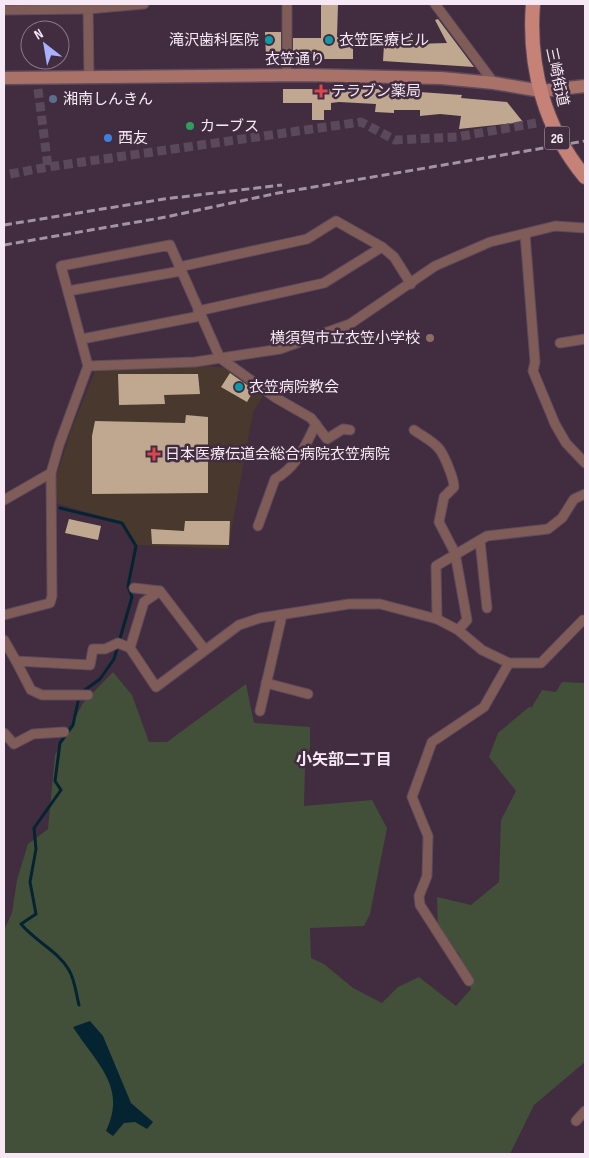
<svg xmlns="http://www.w3.org/2000/svg" width="589" height="1158" font-family="'Sofia Sans Condensed','Noto Sans JP',sans-serif">
<style>
.medical{fill:#48382d}
.green{fill:#425039}
.water{fill:#042431}
.lines{fill:none;stroke-linecap:round;stroke-linejoin:round}
.stream{stroke:#042431;stroke-width:3}
.building{fill:#bfa88f}
.street-tunnel{stroke:#5c485b;stroke-width:9;stroke-dasharray:9 4.5;stroke-linecap:butt}
.street-casing{stroke:#5e4a5d;stroke-width:11}
.secondary-casing{stroke:#5e4a5d;stroke-width:15}
.primary-casing{stroke:#5e4a5d;stroke-width:16}
.street{stroke:#7f5c57;stroke-width:9}
.secondary{stroke:#a87269;stroke-width:12}
.primary{stroke:#c78277;stroke-width:14}
.rail{stroke:#a494a3;stroke-width:3;stroke-dasharray:8 4;stroke-linecap:butt}
.culture-dot{fill:#0f9aa8;stroke:#412c40;stroke-width:2}
.health-dot{fill:#e0444e;stroke:#412c40;stroke-width:2}
.service-dot{fill:#5c6f8a;stroke:#412c40;stroke-width:2}
.leisure-dot{fill:#2e9e5b;stroke:#412c40;stroke-width:2}
.shop-dot{fill:#3f7fe0;stroke:#412c40;stroke-width:2}
.education-dot{fill:#8d6e63;stroke:#412c40;stroke-width:2}
.labels{text-anchor:middle;dominant-baseline:central;stroke-width:5;stroke-linejoin:round;paint-order:stroke}
.shield{fill:#412c40;stroke:#c0b0bf;stroke-width:1}
.shield-label{font-size:14px;font-weight:bold;fill:#f6e9f5}
.poi-label{font-size:15px;fill:#f6e9f5;stroke:#412c40;text-anchor:start}
.street-label{font-size:15px;fill:#f6e9f5;stroke:#412c40}
.neighbourhood-label{font-size:16px;font-weight:bold;fill:#f6e9f5;stroke:#412c40}
</style>
<rect width="100%" height="100%" fill="#412c40"/>
<path class="medical" d="M208,366L230,368L265,393L253,413L228,549L137,545L123,523L56,503V478L71,430L96,369Z"/>
<path class="green" d="M113,672L132,695L149,742H167L246,684L254,723L310,727V747L305,767L304,806L372,800L387,828L370,914L364,926L310,928L311,958L324,964L353,988L382,1003L398,987L419,977L456,1006L471,989L459,954L438,932L437,897L471,905L499,882L501,820L516,791L489,757L498,733L529,707H532L542,690L556,692L562,682L585,683V1062L534,1105L510,1154H4V930L12,913L17,880L28,844L48,829L55,755L83,703Z"/>
<path class="water" d="M90,1021L103,1036L131,1103L153,1122L147,1129L135,1122L124,1123L113,1136L106,1131C128,1087 95,1062 73,1027Z"/>
<g class="lines">
<g class="stream">
<path d="M60,508L122,523L136,546L128,586L132,597L114,659L100,679L82,692"/>
<path d="M79,1005C76,994 75,980 69,970C58,951 35,941 21,924L36,914L30,882L36,849L34,828L61,790L55,781L60,743L73,725L79,697"/>
</g>
</g>
<g class="building">
<path d="M321,4H338L337,37L353,38V59H298V56H293V38H321Z"/>
<path d="M438,19L474,67L383,61L384,45H392L394,31L404,32L403,40H413V44L447,43L435,20Z"/>
<path d="M265,32H281V57H266Z"/>
<path d="M283,89H377L462,95L461,98L507,102L523,122L459,129L461,116L440,114L420,116V110H394V113L375,112L376,104L339,102L331,103V110H324V120H312V103H283Z"/>
<path d="M230,373L254,390L247,402L221,387Z"/>
<path d="M118,374H198L200,394L164,395L165,404L119,405Z"/>
<path d="M186,415L208,417V493L92,494V436L95,421L185,423Z"/>
<path d="M69,519L101,526L98,540L65,533Z"/>
<path d="M185,521H230L229,545L152,544L151,529L184,531Z"/>
</g>
<g class="lines">
<g class="street-tunnel">
<path d="M38,89L48,167L361,122L395,140L457,137L536,123"/>
<path d="M10,174L48,167"/>
</g>
<defs>
<g id="street">
<path d="M287,4V75"/>
<path d="M435,4L494,83"/>
<path d="M88,5L89,77"/>
<path d="M4,10L88,9L144,4"/>
<path d="M525,234L535,362L533,371L555,424L566,443L585,463"/>
<path d="M179,267L307,239L336,221L382,247L394,257L411,284"/>
<path d="M68,291L181,271"/>
<path d="M198,311L324,283L382,247"/>
<path d="M82,339L200,316"/>
<path d="M560,343L585,339"/>
<path d="M88,366L195,362L280,349L350,324L435,266L490,242L555,226L585,228"/>
<path d="M414,430C422,436 435,442 440,450C445,457 454,479 454,487L444,497L439,522L455,553L467,620L458,630"/>
<path d="M4,500L51,473"/>
<path d="M258,526L275,479C297,467 305,446 316,424"/>
<path d="M480,541L487,608"/>
<path d="M134,588L160,591L205,650"/>
<path d="M4,615L50,603L52,596L51,473L59,445L88,366L61,266L170,245L220,358L276,398L311,418L327,439L343,429L350,430"/>
<path d="M437,619L436,566L487,536L548,529L562,518L574,499L585,494"/>
<path d="M4,640L16,661L90,665L93,649H105L118,643L130,648L156,687L239,625L260,618L349,604H380L437,619L458,630L482,650L509,663H541L583,620L585,621"/>
<path d="M130,648L144,602L160,591"/>
<path d="M16,661L31,690L42,695H88"/>
<path d="M266,683L308,694"/>
<path d="M260,711L282,615"/>
<path d="M4,733L14,744L33,734L64,732"/>
<path d="M469,981L420,905L419,896L427,876L428,836L412,797L432,742L484,707L509,663"/>
<path d="M576,1121L585,1111"/>
</g>
<path id="secondary" d="M4,78L302,75L441,78L494,83L541,91L585,86"/>
<path id="primary" d="M533,4C528,67 545,129 585,177"/>
</defs>
<use href="#street" class="street-casing"/>
<use href="#secondary" class="secondary-casing"/>
<use href="#primary" class="primary-casing"/>
<use href="#street" class="street"/>
<use href="#secondary" class="secondary"/>
<use href="#primary" class="primary"/>
<g class="rail">
<path d="M4,225L164,199L282,185"/>
<path d="M4,245L166,217L278,193L585,141"/>
</g>
</g>
<g class="culture-dot">
<circle cx="269" cy="40" r="5"/>
<circle cx="329" cy="40" r="5"/>
<circle cx="239" cy="387" r="5"/>
</g>
<g class="health-dot">
<path d="M318.5 83.5h5v5h5v5h-5v5h-5v-5h-5v-5h5z"/>
<path d="M151.5 446.5h5v5h5v5h-5v5h-5v-5h-5v-5h5z"/>
</g>
<circle class="service-dot" cx="53" cy="99" r="5"/>
<circle class="leisure-dot" cx="190" cy="126" r="5"/>
<circle class="shop-dot" cx="108" cy="138" r="5"/>
<circle class="education-dot" cx="430" cy="338" r="5"/>
<g class="labels">
<rect class="shield" x="544.5" y="126.5" width="25" height="23" rx="4"/>
<g class="shield-label">
<text x="557" y="138">26</text>
</g>
<g class="poi-label">
<text x="259" y="40" text-anchor="end">滝沢歯科医院</text>
<text x="339" y="40">衣笠医療ビル</text>
<text x="331" y="91">テラブン薬局</text>
<text x="63" y="99">湘南しんきん</text>
<text x="200" y="126">カーブス</text>
<text x="118" y="138">西友</text>
<text x="420" y="338" text-anchor="end">横須賀市立衣笠小学校</text>
<text x="249" y="387">衣笠病院教会</text>
<text x="165" y="454">日本医療伝道会総合病院衣笠病院</text>
</g>
<g class="street-label">
<text x="295" y="59">衣笠通り</text>
<text transform="translate(557 77) rotate(78)">三崎街道</text>
</g>
<g class="neighbourhood-label">
<text x="344" y="760">小矢部二丁目</text>
</g>
</g>
<rect width="589" height="1158" fill="none" stroke="#f6e9f5" stroke-width="10"/>
<g transform="translate(45 45) rotate(329)"><circle r="24" fill="#412c40" stroke="#897888"/>
<path d="M0-4L9 19L0 12L-9 19Z" fill="#a9b0fc"/>
<text y="-8" font-size="14" font-weight="bold" text-anchor="middle" fill="#f6e9f5">N</text>
</g>
</svg>
